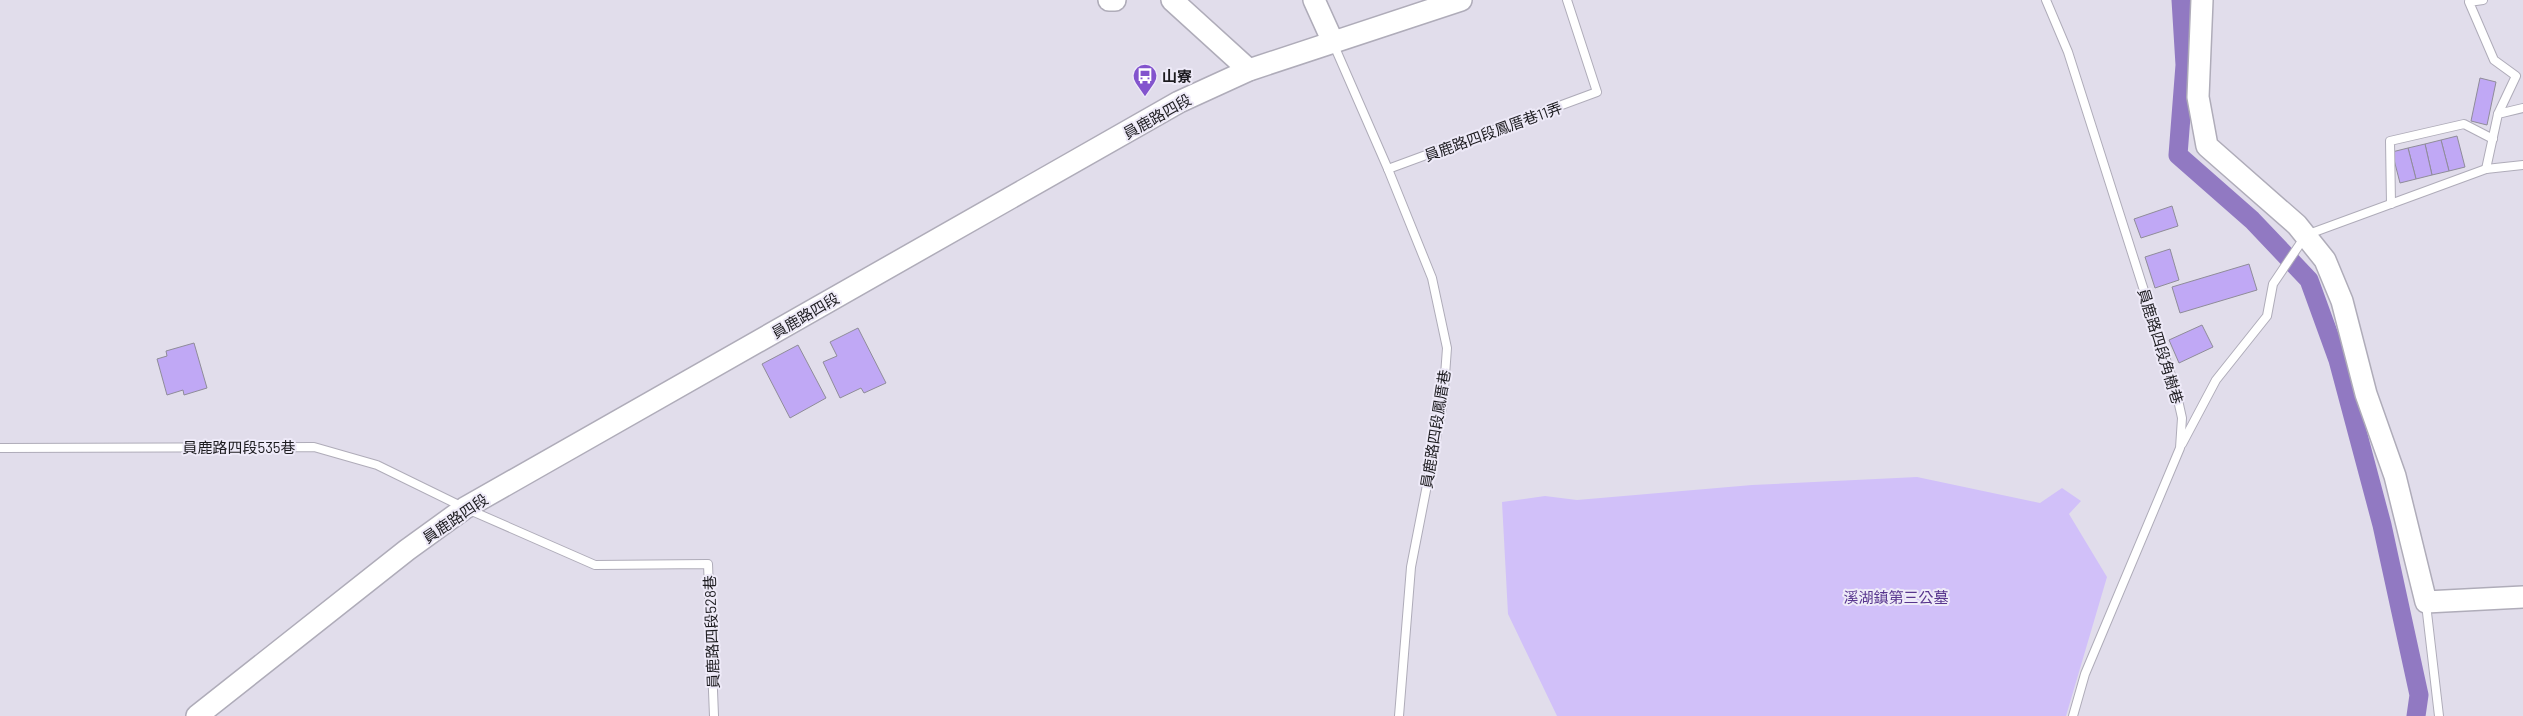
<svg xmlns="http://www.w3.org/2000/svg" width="2523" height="716" font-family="Barlow,'Noto Sans TC',sans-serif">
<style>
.green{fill:#d1c0f9}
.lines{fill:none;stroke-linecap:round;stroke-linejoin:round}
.canal{stroke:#9179c2;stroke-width:19}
.building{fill:#c0a8f5;stroke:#8f8c99}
.lane-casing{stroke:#afacb9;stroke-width:10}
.secondary-casing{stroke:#afacb9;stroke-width:24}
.lane{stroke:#fff;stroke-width:8}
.secondary{stroke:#fff;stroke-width:21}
.labels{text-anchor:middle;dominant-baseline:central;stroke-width:4;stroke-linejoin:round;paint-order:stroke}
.poi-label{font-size:15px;font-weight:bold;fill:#1c1b1f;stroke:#eeeaf8;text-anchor:start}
.street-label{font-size:15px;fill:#1c1b1f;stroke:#eeeaf8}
.park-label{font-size:15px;fill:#58368e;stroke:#eeeaf8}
</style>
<rect width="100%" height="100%" fill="#e1ddeb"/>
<path class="green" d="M1917,477L2040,503L2062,488L2081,501L2069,514L2107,577L2066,716H1557L1508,614L1502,502L1545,496L1577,500L1752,485Z"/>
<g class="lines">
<path class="canal" d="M2181,0L2185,65L2178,155L2252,220L2309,280L2338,360L2382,525L2419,695L2416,716"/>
</g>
<g class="building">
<path d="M2480,78L2496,82L2487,125L2471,121Z"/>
<path d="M2457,136L2465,167L2449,171L2441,140Z"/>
<path d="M2441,140L2449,171L2432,175L2425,144Z"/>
<path d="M2425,144L2432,175L2416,179L2408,148Z"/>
<path d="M2408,148L2416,179L2400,183L2392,152Z"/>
<path d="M2172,206L2178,226L2141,238L2134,219Z"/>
<path d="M2170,249L2179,280L2155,288L2145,257Z"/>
<path d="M2249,264L2257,290L2180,313L2172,287Z"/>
<path d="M2202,325L2213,347L2179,363L2169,340Z"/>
<path d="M858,328L886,383L864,393L861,388L840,398L823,362L837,356L830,342Z"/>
<path d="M194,343L207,388L184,395L183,390L167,395L157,359L167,356L166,351Z"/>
<path d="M798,345L826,398L790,418L762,364Z"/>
</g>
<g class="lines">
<defs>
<g id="lane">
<path d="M2046,0L2068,52L2176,391L2182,418L2180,448L2085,674L2073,716"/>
<path d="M2483,0L2469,2L2494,60L2516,76L2498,114"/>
<path d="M1333,43L1388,169L1432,278L1447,348L1443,403L1411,567L1399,716"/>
<path d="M1388,169L1597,92L1567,0"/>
<path d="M2486,169L2498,114L2523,108"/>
<path d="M2391,204L2390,141L2464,124L2493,139"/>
<path d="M2182,444L2216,380L2267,316L2273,284L2306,235L2486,169L2523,165"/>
<path d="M0,448L314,447L377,465L465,508L595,565L708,564L714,716"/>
<path d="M2426,604L2439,716"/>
</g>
<g id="secondary">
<path d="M1109,0H1115"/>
<path d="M1172,0L1249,70"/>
<path d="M1314,0L1333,42"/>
<path d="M2202,0L2198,97L2207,146L2297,225L2325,260L2342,301L2366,394L2395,476L2426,602L2523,597"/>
<path d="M197,716L407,550L465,508L1179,102L1249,70L1461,0"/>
</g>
</defs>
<use href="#lane" class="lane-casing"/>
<use href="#secondary" class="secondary-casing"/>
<use href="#lane" class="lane"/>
<use href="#secondary" class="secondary"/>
</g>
<defs>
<symbol id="bus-pin" viewBox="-11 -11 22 30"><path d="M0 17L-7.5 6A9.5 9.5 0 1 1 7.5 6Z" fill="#8354cd" stroke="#eeeaf8"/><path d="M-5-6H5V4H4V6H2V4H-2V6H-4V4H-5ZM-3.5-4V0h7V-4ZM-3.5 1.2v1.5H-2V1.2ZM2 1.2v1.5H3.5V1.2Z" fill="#fff"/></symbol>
</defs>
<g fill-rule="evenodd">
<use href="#bus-pin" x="1131" y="62" width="28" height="38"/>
</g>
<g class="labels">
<g class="poi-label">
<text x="1162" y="76">山寮</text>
</g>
<g class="street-label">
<text transform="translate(1157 116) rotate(-29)">員鹿路四段</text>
<text transform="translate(1493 131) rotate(-20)">員鹿路四段鳳厝巷11弄</text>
<text transform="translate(805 315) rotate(-30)">員鹿路四段</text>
<text transform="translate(2161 346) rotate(73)">員鹿路四段角樹巷</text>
<text transform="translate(1435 429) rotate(-81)">員鹿路四段鳳厝巷</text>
<text x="239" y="447">員鹿路四段535巷</text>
<text transform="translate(455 518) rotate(-34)">員鹿路四段</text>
<text transform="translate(711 632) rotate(-92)">員鹿路四段528巷</text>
</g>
<g class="park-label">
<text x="1896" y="597">溪湖鎮第三公墓</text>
</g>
</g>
</svg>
